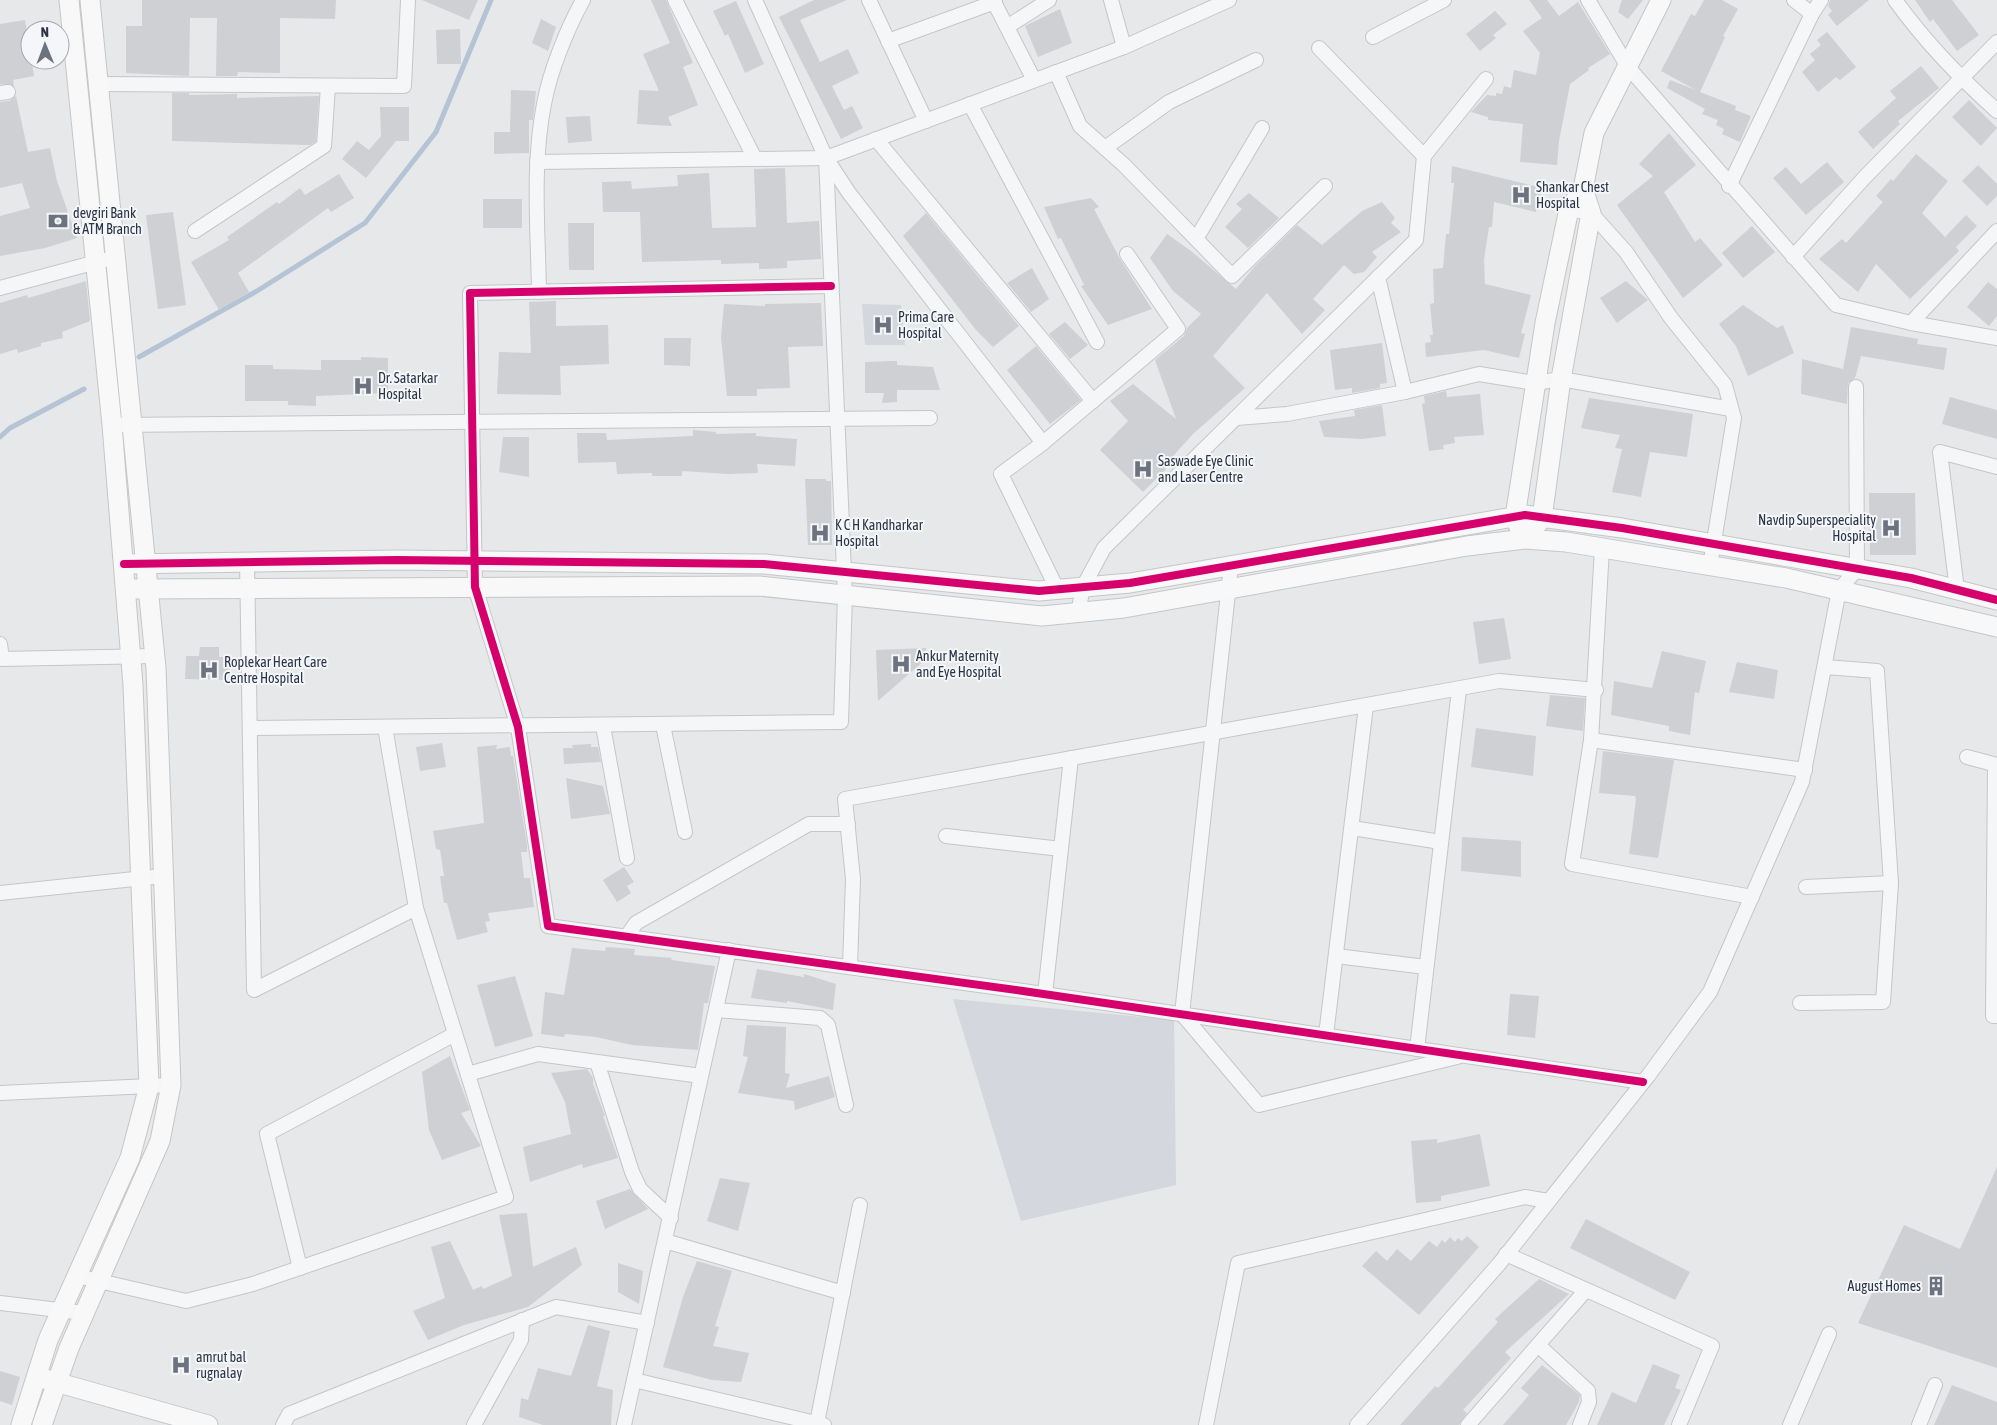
<svg xmlns="http://www.w3.org/2000/svg" width="1997" height="1425" font-family="'Asap Condensed',sans-serif">
<style>
.built{fill:#d4d7dd}
.lines{fill:none;stroke-linecap:round;stroke-linejoin:round}
.stream{stroke:#b4c4d5;stroke-width:5}
.building{fill:#ced0d3}
.street-casing{stroke:#c4c6c8;stroke-width:16}
.secondary-casing{stroke:#c4c6c8;stroke-width:21}
.street{stroke:#f5f6f7;stroke-width:14}
.secondary{stroke:#f8f8f8;stroke-width:19}
.cycleway-casing{stroke:#f4f6f9;stroke-width:11}
.cycleway{stroke:#d6006c;stroke-width:8}
.labels{text-anchor:middle;dominant-baseline:central;stroke-width:4;stroke-linejoin:round;paint-order:stroke}
.poi-label{font-size:14px;fill:#2b3445;stroke:#f4f6f9;text-anchor:start}
</style>
<rect width="100%" height="100%" fill="#e6e8ea"/>
<g class="built">
<path d="M862,304L901,305L905,345H865Z"/>
<path d="M953,999L1174,1020L1176,1185L1021,1221Z"/>
</g>
<g class="lines">
<g class="stream">
<path d="M139,357L257,291L365,223L436,132L491,0"/>
<path d="M0,437L10,428L84,389"/>
</g>
</g>
<g class="building">
<path d="M142,0H336L335,19L280,18V73L238,72L237,76H216L217,18H190L189,76L126,73V26H142Z"/>
<path d="M422,0H478L469,20Z"/>
<path d="M651,0H666L693,63L683,67L698,105L668,117L672,126L637,124L639,90L659,91L643,54L670,43Z"/>
<path d="M814,0H847L800,20L820,62L848,49L859,73L832,86L844,110L852,106L863,128L841,139L779,17Z"/>
<path d="M1529,0H1547L1559,16L1578,2L1610,54L1588,68L1589,70L1570,84L1559,141L1557,165L1520,162L1523,124L1488,120V117L1471,112L1487,95L1496,96V93L1502,94L1504,86L1511,88L1514,70L1536,75L1540,53L1523,31L1542,18Z"/>
<path d="M1622,0H1643L1628,19L1618,12Z"/>
<path d="M1704,0H1722L1738,9L1723,36L1725,37L1700,92L1736,106L1735,110L1751,116L1740,142L1722,134L1724,129L1716,125L1718,120L1702,114L1705,109L1667,88L1670,80L1696,90L1661,71L1691,14L1695,16Z"/>
<path d="M1830,0H1869L1837,26L1828,15L1832,11L1828,6Z"/>
<path d="M1915,0H1952L1979,35L1957,51L1933,19L1930,22Z"/>
<path d="M736,1L764,64L745,73L728,34L725,36L713,11Z"/>
<path d="M1060,9L1072,43L1038,57L1025,26Z"/>
<path d="M1495,11L1507,24L1493,35L1496,38L1480,51L1466,34Z"/>
<path d="M541,19L556,27L548,51L532,43Z"/>
<path d="M25,20L34,76L13,80L14,86L0,84V24Z"/>
<path d="M460,29L461,64H437L436,30Z"/>
<path d="M1827,32L1856,67L1840,80L1836,77L1818,92L1802,72L1815,60L1810,54L1821,45L1817,40Z"/>
<path d="M1921,66L1939,88L1898,121L1900,124L1873,149L1858,132L1896,98L1890,91Z"/>
<path d="M511,90L536,91L533,120H529V153L494,154V132H510Z"/>
<path d="M172,93H189V95L237,94V98L319,96L316,141L310,145L172,141Z"/>
<path d="M16,96L28,152L50,148L57,181L77,238L45,248L0,256V216L30,208L22,183L0,188V102L10,101Z"/>
<path d="M1969,100L1997,128L1981,146L1952,117Z"/>
<path d="M380,107H409V141H396L366,178L342,159L357,141L369,150L381,136Z"/>
<path d="M590,116L592,141L568,143L566,117Z"/>
<path d="M1669,133L1696,165L1664,192L1695,242L1700,238L1723,265L1683,298L1617,205L1653,176L1639,164Z"/>
<path d="M1916,154L1948,181L1922,213L1945,237L1966,215L1977,226L1956,247L1959,251L1910,299L1876,264L1858,292L1819,259L1842,239L1846,243L1883,202L1876,196L1891,179L1893,181Z"/>
<path d="M1827,162L1844,182L1806,215L1773,178L1786,167L1801,184Z"/>
<path d="M1978,165L1997,184V196L1987,206L1962,181Z"/>
<path d="M1452,166L1542,188L1536,212L1494,202L1492,227H1489L1484,260L1485,284L1531,295L1521,333L1525,334L1519,358L1484,350L1426,357L1425,343L1431,342L1430,335H1433L1430,304L1434,303L1433,269L1443,268L1446,234H1449L1454,183H1451Z"/>
<path d="M785,168L787,223L819,221L821,259L787,261V268L759,269V263L721,264V260L642,262L640,212H603L602,182L631,181L632,189L678,186L677,175L709,173L712,228L756,227L754,169Z"/>
<path d="M339,174L354,198L331,212L328,208L238,273L249,292L219,310L191,262L229,240L227,237L277,202L279,204L300,188L305,195Z"/>
<path d="M1249,193L1279,218L1248,248L1225,227L1242,209L1236,204Z"/>
<path d="M1091,198L1099,207L1094,209L1120,259L1152,309L1108,325L1081,286L1084,285L1061,238L1058,239L1044,207Z"/>
<rect x="483" y="199" width="39" height="29"/>
<path d="M1382,202L1395,218L1391,223L1401,232L1372,252L1377,257L1364,272L1354,274L1344,265L1313,299L1325,310L1302,334L1267,293L1213,356L1245,388L1193,434L1164,466L1166,469L1143,492L1100,450L1128,421L1110,401L1133,384L1176,419L1155,360L1184,336L1187,328L1201,314L1173,291L1150,258L1167,234L1191,251L1236,289L1255,266L1297,225L1322,245L1362,211Z"/>
<path d="M173,212L186,305L158,309L146,215Z"/>
<path d="M926,213L1019,326L993,347L976,330L903,236Z"/>
<path d="M568,223H594V270H569Z"/>
<path d="M1752,226L1775,252L1743,278L1722,253Z"/>
<path d="M1032,268L1049,299L1031,312L1007,283Z"/>
<path d="M86,281L90,321L62,332L63,338L41,343V346L18,353L17,349L0,354V303L27,295L28,298Z"/>
<path d="M1626,281L1648,300L1617,323L1600,298Z"/>
<path d="M1988,282L1997,289V316L1989,326L1967,307Z"/>
<path d="M556,301V326L608,325L609,364L560,366L561,395L497,394L499,352L531,353L529,302Z"/>
<path d="M821,303L823,346L788,347L790,388L757,389V396H727L721,337L724,304L765,306V304Z"/>
<path d="M1743,305L1777,328L1783,325L1794,353L1748,376L1736,346L1719,324Z"/>
<path d="M1065,322L1088,345L1070,359L1049,334Z"/>
<path d="M1851,327L1918,339L1917,344L1947,348L1944,370L1861,356L1855,378L1848,383L1847,404L1801,394L1802,359L1843,369Z"/>
<path d="M664,338H691L690,366L664,365Z"/>
<path d="M1382,343L1387,383L1380,384V388L1352,393V388L1335,390L1330,350Z"/>
<path d="M1036,346L1081,400L1050,424L1007,370Z"/>
<path d="M361,357L388,358V393L316,396V406L288,405V401H245V365H273V369L321,370V360H361Z"/>
<path d="M892,361H897V365L933,367L940,390H897V402L882,403L884,393H865V362Z"/>
<path d="M1446,391L1447,397L1480,394L1484,435L1454,437L1455,443L1443,445L1444,449L1429,451L1422,404L1425,403L1424,396Z"/>
<path d="M1950,397L1997,410V439L1942,424Z"/>
<path d="M1589,398L1693,414L1687,457L1650,452L1641,497L1612,492L1622,449L1615,448L1620,435L1581,428Z"/>
<path d="M1382,405L1386,436L1362,439L1324,437L1319,421L1355,416L1354,410Z"/>
<path d="M693,430L716,432V434L756,433V436L797,439L795,466L757,464L758,473L728,474L682,471V476H652V473L617,474L616,462L578,463L577,433H606L607,440L693,436Z"/>
<path d="M503,437H529V477L499,472Z"/>
<path d="M805,479H826V481H831L832,545H808Z"/>
<path d="M1869,493H1915L1916,555H1870Z"/>
<path d="M1504,618L1511,659L1479,664L1473,622Z"/>
<path d="M200,647H219V657H229L228,680L185,679L186,656H199Z"/>
<path d="M926,648V659L878,701L876,650Z"/>
<path d="M1662,651L1706,661L1699,693L1695,692L1690,735L1669,731V726L1611,715L1614,681L1652,688Z"/>
<path d="M1737,662L1778,670L1774,699L1729,692Z"/>
<path d="M1550,695L1585,698L1583,731L1546,726Z"/>
<path d="M1476,728L1536,736L1533,776L1471,767Z"/>
<path d="M442,743L446,767L420,771L416,747Z"/>
<path d="M591,744V747H598L601,762L564,764L563,748H573L572,745Z"/>
<path d="M497,745L496,749L510,747L511,756H513L527,845V852H521L524,878H530L534,907L488,913L490,921L485,922L488,932L457,940L447,903H444L440,876H444L440,850L436,849L433,831L484,823L477,747Z"/>
<path d="M1603,751L1674,760L1658,858L1629,854L1636,799L1635,796L1599,793Z"/>
<path d="M566,778L603,786L610,814L571,819Z"/>
<path d="M1462,837L1521,841V877L1461,871Z"/>
<path d="M624,867L634,882L627,886L631,893L617,902L603,880Z"/>
<path d="M606,947L635,949L634,955L672,958L671,960L715,966L708,1003H704L698,1050L632,1045L596,1037L565,1034L564,1037L541,1034L545,992L564,995L572,948L605,951Z"/>
<path d="M757,969L804,977V974L836,984L833,1010L787,1001V1003L751,998Z"/>
<path d="M515,976L533,1036L495,1047L477,985Z"/>
<path d="M1510,994L1539,996L1535,1038L1507,1035Z"/>
<path d="M747,1025L786,1027L785,1073L790,1074L786,1088L829,1076L835,1097L795,1110L794,1101L738,1093L748,1057L743,1056Z"/>
<path d="M450,1056L470,1110L461,1113L481,1146L442,1160L429,1130L422,1072Z"/>
<path d="M587,1069L593,1078V1084L605,1116H603L618,1158L583,1168L582,1164L530,1182L523,1147L571,1134L565,1102L551,1073Z"/>
<path d="M1480,1134L1490,1186L1441,1196V1201L1416,1203L1411,1141L1437,1139V1143Z"/>
<path d="M1997,1167V1368L1858,1323L1904,1225L1960,1249Z"/>
<path d="M720,1178L750,1183L738,1231L707,1221Z"/>
<path d="M630,1189L648,1209L605,1229L596,1201Z"/>
<path d="M527,1213L533,1267L576,1247L582,1265L528,1307L464,1325L428,1340L413,1311L445,1298L431,1247L450,1241L473,1290L482,1286L483,1289L512,1276L499,1215Z"/>
<path d="M1586,1219L1690,1272L1675,1300L1570,1248Z"/>
<path d="M1467,1236L1479,1247L1419,1315L1362,1266L1376,1251L1387,1261L1397,1249L1411,1261L1429,1241L1437,1247L1442,1240L1445,1243L1450,1237L1455,1242L1458,1238L1462,1241Z"/>
<path d="M697,1261L732,1271L715,1326L719,1327L713,1346L749,1353L741,1382L712,1380L663,1367L683,1297Z"/>
<path d="M618,1263L643,1271L639,1304L618,1292Z"/>
<path d="M1539,1279L1569,1294L1505,1352L1511,1358L1463,1410L1467,1413L1459,1425H1400L1435,1386L1438,1388L1498,1322L1495,1319Z"/>
<path d="M588,1325L610,1331L597,1386L613,1390L611,1425H543L519,1417L521,1398L528,1400L538,1368L571,1376Z"/>
<path d="M1653,1364L1680,1375L1675,1388L1681,1390L1664,1425H1597L1612,1392L1636,1403Z"/>
<path d="M1542,1365L1580,1395L1579,1402L1566,1425H1503L1529,1395L1521,1388Z"/>
<path d="M0,1371L20,1377L12,1405L0,1401Z"/>
<path d="M1952,1385L1997,1402V1425H1934Z"/>
</g>
<g class="lines">
<defs>
<g id="street">
<path d="M675,0L755,159"/>
<path d="M755,0L826,158L849,193L1043,443"/>
<path d="M869,0L926,121"/>
<path d="M993,0L1034,80"/>
<path d="M1111,0L1124,47"/>
<path d="M1588,0L1628,67L1836,305L1911,323L1997,338"/>
<path d="M1794,0L1812,14"/>
<path d="M1895,0C1925,42 1959,77 1997,111"/>
<path d="M1007,27L1049,0"/>
<path d="M1373,37L1444,0"/>
<path d="M888,41L995,2"/>
<path d="M1319,48L1424,156"/>
<path d="M1056,72L1080,126L1124,165L1232,276L1325,186"/>
<path d="M97,84L404,86L408,0"/>
<path d="M0,93L8,92"/>
<path d="M970,104L1097,342"/>
<path d="M876,139L1093,401"/>
<path d="M1105,148L1169,102L1256,60"/>
<path d="M537,162L826,158L1124,47L1229,0"/>
<path d="M1729,186L1812,14L1821,0"/>
<path d="M1569,209L1591,213L1626,252L1671,318L1725,385L1734,418L1710,566"/>
<path d="M195,231L324,146L328,86"/>
<path d="M1196,239L1262,128"/>
<path d="M1793,257L1864,178L1997,42"/>
<path d="M1378,277L1405,392"/>
<path d="M831,286L470,293L475,587L518,727L548,926L1023,991L1643,1082"/>
<path d="M0,288L104,260"/>
<path d="M539,292C538,230 532,165 544,104C550,71 567,29 583,0"/>
<path d="M1911,323L1997,231"/>
<path d="M1236,418L1287,414L1405,392L1479,374L1535,383L1561,379L1731,409"/>
<path d="M112,425L930,418"/>
<path d="M1602,548L1591,740L1572,864L1752,897"/>
<path d="M247,562L254,990L416,908"/>
<path d="M1231,566L1182,1014L1259,1105L1457,1057"/>
<path d="M1057,589L1001,474L1043,443L1178,329L1127,254"/>
<path d="M1957,590L1940,452L1997,467"/>
<path d="M1078,613L1083,587L1104,548L1416,240L1424,156L1486,79"/>
<path d="M0,644L2,659"/>
<path d="M0,659L155,656"/>
<path d="M663,725L685,832"/>
<path d="M603,726L627,858"/>
<path d="M250,728L841,722L845,595L826,158"/>
<path d="M1591,740L1805,770"/>
<path d="M1967,757L1997,765"/>
<path d="M1995,765L1993,1016H1997"/>
<path d="M1352,828L1441,842"/>
<path d="M946,836L1061,849"/>
<path d="M1806,887L1891,883"/>
<path d="M0,893L163,876"/>
<path d="M627,936L636,923L809,824H848"/>
<path d="M1336,956L1426,967"/>
<path d="M850,967L853,879L845,799L1499,681L1596,690"/>
<path d="M1045,994L1071,758"/>
<path d="M1800,1003L1883,1002L1891,883L1877,671L1825,667"/>
<path d="M716,1010L820,1018L828,1025L846,1105"/>
<path d="M1326,1035L1366,706"/>
<path d="M1417,1049L1459,690"/>
<path d="M597,1062L632,1172L640,1189L671,1218"/>
<path d="M468,1074L538,1054L701,1076"/>
<path d="M0,1093L171,1085"/>
<path d="M665,1241L843,1293"/>
<path d="M1506,1254L1712,1346L1679,1425"/>
<path d="M300,1268L267,1134L455,1034"/>
<path d="M77,1276L186,1301L253,1284L506,1197L416,908L385,727"/>
<path d="M0,1303L84,1313"/>
<path d="M1538,1345L1588,1391L1589,1402L1580,1425"/>
<path d="M634,1380L824,1425"/>
<path d="M817,1423L860,1205"/>
<path d="M283,1425L289,1414L556,1307L647,1323"/>
<path d="M474,1425L521,1340L522,1320"/>
<path d="M624,1425L729,950"/>
<path d="M1206,1425L1238,1263L1525,1197L1548,1201"/>
<path d="M1357,1425L1499,1264L1648,1076L1710,992L1802,782L1839,590L1857,569L1856,387"/>
<path d="M1468,1425L1586,1290"/>
<path d="M1790,1425L1829,1334"/>
<path d="M1919,1425L1935,1385"/>
</g>
<g id="secondary">
<path d="M1519,527L1515,517L1545,323L1569,209L1583,189L1594,133L1661,0"/>
<path d="M1534,528L1542,518L1561,379L1591,213L1583,189"/>
<path d="M124,564L397,560L764,564L1039,591L1130,583L1525,515L1622,528L1911,578L1997,600"/>
<path d="M126,589L759,586L1042,616L1124,608L1467,546L1525,539L1566,542L1786,578L1997,627"/>
<path d="M45,1379L208,1425"/>
<path d="M21,1425L48,1340L130,1158L149,1086L133,685L112,425L69,0"/>
<path d="M42,1425L69,1348L160,1141L171,1085L156,668L90,0"/>
</g>
</defs>
<use href="#street" class="street-casing"/>
<use href="#secondary" class="secondary-casing"/>
<use href="#street" class="street"/>
<use href="#secondary" class="secondary"/>
<defs>
<g id="cycleway">
<path d="M831,286L470,293L475,587L518,727L548,926L1023,991L1643,1082"/>
<path d="M124,564L397,560L764,564L1039,591L1130,583L1525,515L1622,528L1911,578L1997,600"/>
</g>
</defs>
<use href="#cycleway" class="cycleway-casing"/>
<use href="#cycleway" class="cycleway"/>
</g>
<defs>
<symbol id="hospital-bare" viewBox="-9 -9 18 18"><path d="M-5-5h3v3.5h4V-5h3V5h-3V1.5h-4V5h-3Z" fill="#6c737f" stroke="#f4f6f9" stroke-width="2.5" paint-order="stroke"/></symbol>
<symbol id="bank-bare" viewBox="-9 -9 18 18"><path d="M-6-4H6V4H-6ZM0-2.3a2.3 2.3 0 1 0 0 4.6a2.3 2.3 0 1 0 0-4.6Z" fill="#6c737f" stroke="#f4f6f9" stroke-width="2.5" paint-order="stroke"/></symbol>
<symbol id="building-bare" viewBox="-9 -9 18 18"><path d="M-4-6H4V6H1V3H-1V6H-4ZM-2.5-4.3h1.7v1.8h-1.7ZM.8-4.3h1.7v1.8H.8ZM-2.5-1h1.7V.8h-1.7ZM.8-1h1.7V.8H.8Z" fill="#6c737f" stroke="#f4f6f9" stroke-width="2.5" paint-order="stroke"/></symbol>
</defs>
<g fill-rule="evenodd">
<use href="#hospital-bare" x="1507" y="181" width="28" height="28"/>
<use href="#bank-bare" x="44" y="207" width="28" height="28"/>
<use href="#hospital-bare" x="869" y="311" width="28" height="28"/>
<use href="#hospital-bare" x="349" y="372" width="28" height="28"/>
<use href="#hospital-bare" x="1129" y="455" width="28" height="28"/>
<use href="#hospital-bare" x="1877" y="514" width="28" height="28"/>
<use href="#hospital-bare" x="806" y="519" width="28" height="28"/>
<use href="#hospital-bare" x="887" y="650" width="28" height="28"/>
<use href="#hospital-bare" x="195" y="656" width="28" height="28"/>
<use href="#building-bare" x="1922" y="1272" width="28" height="28"/>
<use href="#hospital-bare" x="167" y="1351" width="28" height="28"/>
</g>
<g class="labels">
<g class="poi-label">
<text x="1536" y="187">Shankar Chest<tspan x="1536" dy="16">Hospital</tspan></text>
<text x="73" y="213">devgiri Bank<tspan x="73" dy="16">&amp; ATM Branch</tspan></text>
<text x="898" y="317">Prima Care<tspan x="898" dy="16">Hospital</tspan></text>
<text x="378" y="378">Dr. Satarkar<tspan x="378" dy="16">Hospital</tspan></text>
<text x="1158" y="461">Saswade Eye Clinic<tspan x="1158" dy="16">and Laser Centre</tspan></text>
<text x="1876" y="520" text-anchor="end">Navdip Superspeciality<tspan x="1876" dy="16">Hospital</tspan></text>
<text x="835" y="525">K C H Kandharkar<tspan x="835" dy="16">Hospital</tspan></text>
<text x="916" y="656">Ankur Maternity<tspan x="916" dy="16">and Eye Hospital</tspan></text>
<text x="224" y="662">Roplekar Heart Care<tspan x="224" dy="16">Centre Hospital</tspan></text>
<text x="1921" y="1286" text-anchor="end">August Homes</text>
<text x="196" y="1357">amrut bal<tspan x="196" dy="16">rugnalay</tspan></text>
</g>
</g>
<g transform="translate(45 45) rotate(359)"><circle r="24" fill="#f4f6f9" stroke="#a4a8b1"/>
<path d="M0-4L9 19L0 12L-9 19Z" fill="#6c737f"/>
<text y="-8" font-size="14" font-weight="bold" text-anchor="middle" fill="#2b3445">N</text>
</g>
</svg>
